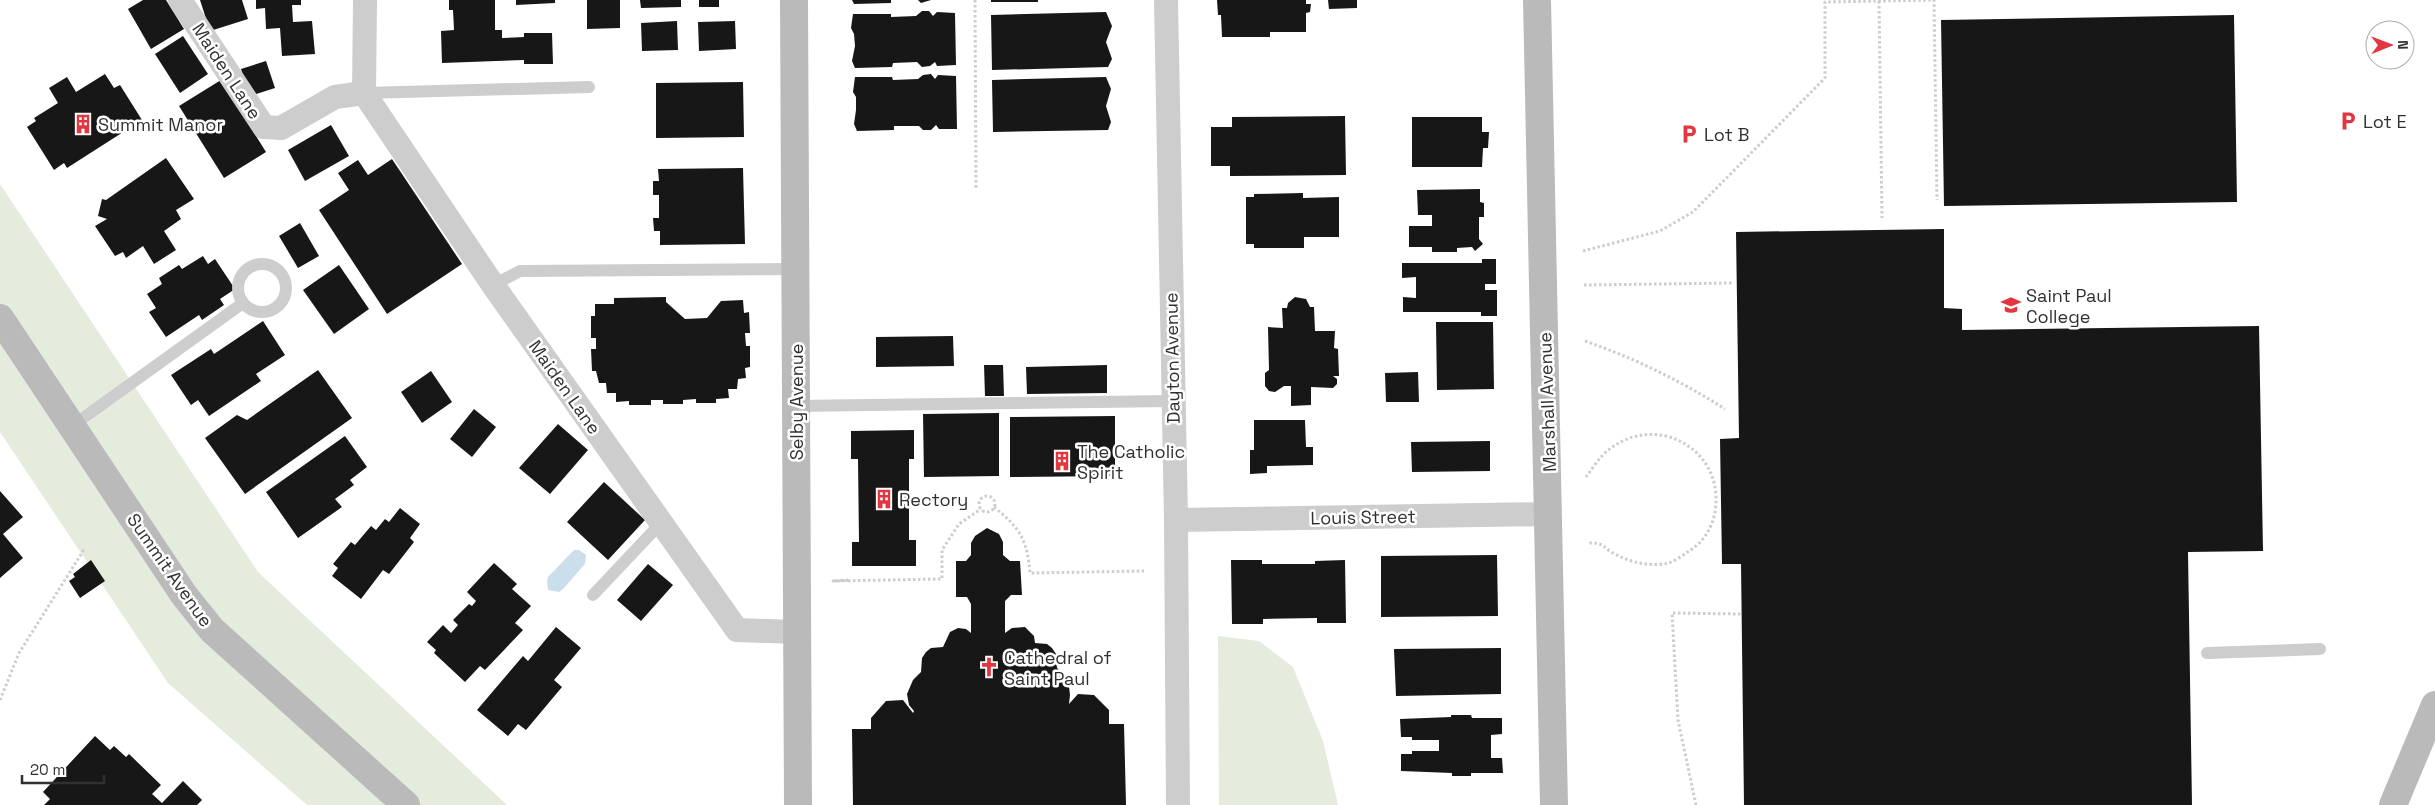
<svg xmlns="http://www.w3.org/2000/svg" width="2435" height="805" font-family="'Space Grotesk',sans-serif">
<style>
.green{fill:#e5ecde}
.water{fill:#cbdeec}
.building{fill:#171717}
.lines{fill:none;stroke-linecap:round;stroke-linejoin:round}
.path{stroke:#cdcdcd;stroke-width:3;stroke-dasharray:2.5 2.5;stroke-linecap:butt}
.lane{stroke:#cdcdcd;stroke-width:12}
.street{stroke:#cdcdcd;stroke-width:24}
.secondary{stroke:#bababa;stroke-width:28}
.labels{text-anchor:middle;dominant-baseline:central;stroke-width:5;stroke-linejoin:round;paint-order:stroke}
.street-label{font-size:18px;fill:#303030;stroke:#fff}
.poi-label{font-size:18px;fill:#303030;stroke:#fff;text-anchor:start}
</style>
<rect width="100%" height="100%" fill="#fff"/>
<g class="green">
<path d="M0,184L258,572L507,805H307L168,683L0,432Z"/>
<path d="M1218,636L1259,641L1293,667L1323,741L1338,805H1219Z"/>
</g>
<path class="water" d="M574,550H579L586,555L585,564L563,589L559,592L548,590L547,581L548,577Z"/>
<g class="building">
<path d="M143,0H166L184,29L151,49L128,9Z"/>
<path d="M200,0H242L248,19L210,31Z"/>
<path d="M256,0H301V5H292L293,22L312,21L315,54L282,56L280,28L266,29L265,8L256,9Z"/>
<path d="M449,0H495V30H502V38L524,37V33H552L553,64H524V60L442,63L441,31L454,30L453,10H449Z"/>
<path d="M516,0H555V3L516,5Z"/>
<path d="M587,0H620V28L587,29Z"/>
<path d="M640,0H681V7L641,8Z"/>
<rect x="699" y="0" width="20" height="7"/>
<path d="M852,0H891V3L854,4Z"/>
<path d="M918,0H931L921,3Z"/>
<rect x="991" y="0" width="47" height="2"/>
<path d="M1217,0H1306V4H1311L1310,12L1306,13V32H1270V37H1222L1221,15H1218Z"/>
<path d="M1328,0H1357V8L1329,9Z"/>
<path d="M922,11H929L933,16L937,12L955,13L956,65L937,66L935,62L930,66L922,67L917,62L893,63L892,67L855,68L852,61L855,46L854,34L851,28L853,14H891V17L916,16Z"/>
<path d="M1106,12L1112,26L1106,42L1112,59L1108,67L992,70L991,15Z"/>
<path d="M2234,15L2237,202L1944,206L1941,20Z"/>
<path d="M677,21L678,50L642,51L641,23Z"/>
<path d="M735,21L736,49L699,51L698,22Z"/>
<path d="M183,36L208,74L180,93L155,54Z"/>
<path d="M266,61L275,88L250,96L241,69Z"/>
<path d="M105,74L114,88L120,85L142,120L67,168L64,163L54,170L27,127L36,121L34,118L58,103L49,88L67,77L76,92Z"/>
<path d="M931,74L935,79L938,75L956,76L957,129H939L936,125L931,130H923L919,126H894V130L857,131L854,124L856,110V97L853,92L855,77H892L893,80L918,79L923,75Z"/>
<path d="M1106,77L1111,89L1106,106L1111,122L1108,130L993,132L992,80Z"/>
<path d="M221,80L266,152L224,178L179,106Z"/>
<path d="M743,82L744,137L656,138V83Z"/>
<path d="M1345,116L1346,175L1230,176V166H1211V127H1232V117Z"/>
<path d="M1412,117H1482V132H1489L1488,148H1483L1482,167H1412Z"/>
<path d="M331,125L349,156L305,181L288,150Z"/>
<path d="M166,158L194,199L176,210L181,219L164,231L176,250L154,264L143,246L126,258L123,252L115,256L95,226L107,219L98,216L102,199L106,200Z"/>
<path d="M392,159L462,264L387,314L319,210L349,190L338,173L358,160L368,175Z"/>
<path d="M743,168L745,244L660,245V231H654L653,218H659V195H653V181H659L658,169Z"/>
<path d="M1480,189V202L1484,203V217H1479V239L1483,244L1475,251L1472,247L1457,248V252H1432V247H1409V226H1432V215H1418L1417,190Z"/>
<path d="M1303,193V198L1339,197V237H1304V248H1254V244H1246V197H1254V194Z"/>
<path d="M300,223L319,256L298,268L279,236Z"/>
<path d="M1944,229V308L1962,309V330L2259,326L2263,551L2188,552L2192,805H1744L1741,564H1722L1720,439L1739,438L1736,232Z"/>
<path d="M203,256L208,264L215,259L235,289L220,299L224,305L202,320L199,315L166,337L149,312L156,308L147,294L162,284L159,278L179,265L182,269Z"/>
<path d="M1482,259H1496V284H1485V290H1497V316H1481V312H1403V297L1416,298V277L1402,278V263H1482Z"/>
<path d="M339,265L369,309L334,334L303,290Z"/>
<path d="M666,297V302L685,319L707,318L721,301L743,300L744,313L749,312L750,333H745L746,346H750V367L745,368L746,378L738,379L737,389H728L729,398L716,399V403H696V399L683,400V404H663V400H651V405H629V401L616,402V393H607L606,383H599L596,371H592L591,349H596V338H591V316H595V304H614V298Z"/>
<path d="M1295,297L1306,299L1310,307H1314L1315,331H1335L1334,348L1338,349L1339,376H1333L1337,379V384L1333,388L1311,387V405L1291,406V386H1284L1275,392L1269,391L1265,386V373L1269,370L1268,327L1283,328L1282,308H1287L1288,303Z"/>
<path d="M263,321L285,355L256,374L261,381L209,416L198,400L191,405L171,375L211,349L214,354Z"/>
<path d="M1436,322H1493L1494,389L1437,390Z"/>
<path d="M953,336L954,366L876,367V337Z"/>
<path d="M984,365H1003L1004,396H985Z"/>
<path d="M1107,365V393L1027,394L1026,367Z"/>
<path d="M318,370L352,418L245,494L205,438L237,415L247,420Z"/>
<path d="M431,371L452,402L422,423L401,392Z"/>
<path d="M1418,372L1419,402H1386L1385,373Z"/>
<path d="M474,409L496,427L472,457L450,439Z"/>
<path d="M999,413V476L924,477L923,414Z"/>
<path d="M1115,416V476L1010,477V417Z"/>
<path d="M1254,420H1305L1306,447H1313V465L1267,466V473L1250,474V450H1254Z"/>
<path d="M558,424L588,450L550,494L519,468Z"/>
<path d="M914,430V459H909V540H916V566H852V542H859L858,459H851V431Z"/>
<path d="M345,436L367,467L350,480L354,485L335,499L342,507L298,538L266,492Z"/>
<path d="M1490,441V471L1412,472L1411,442Z"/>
<path d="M604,482L645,520L608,560L567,522Z"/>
<path d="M0,491L23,517L3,534L23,558L0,578Z"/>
<path d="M400,508L420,524L410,538L414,542L389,574L383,570L361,599L332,576L338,568L333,564L351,542L355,545L371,526L376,530L385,519L389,522Z"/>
<path d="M987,528L999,534L1003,542V555L1010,561H1020L1022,595H1011L1005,601V633L1012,628L1025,627L1034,636L1035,643L1047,644L1052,648L1056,654L1057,668L1068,678L1070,695L1069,704L1078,694L1094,695L1109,710V724H1124L1126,805H853L852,729H871V718L886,701L903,700L913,713L914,711L909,705L907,694L913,680L921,672L922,658L926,652L931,648L943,647L950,632L958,628L966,629L971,633V604L967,597H956V561H966L971,555V543L975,536Z"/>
<path d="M1497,555L1498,616L1381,617V556Z"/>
<path d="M91,560L105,581L80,598L69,581L75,577L73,574Z"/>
<path d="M1231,560H1262V564H1315V561L1345,560L1346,623H1317V618L1263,619V624H1232Z"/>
<path d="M494,563L517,584L512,589L531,606L515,623L523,630L485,670L480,666L465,682L434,653L436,650L427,642L443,625L451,633L458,625L453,620L469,604L472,606L476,601L467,592Z"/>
<path d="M648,564L673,585L641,621L617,600Z"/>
<path d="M556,627L581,648L554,680L562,687L526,730L518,724L508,736L477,710L523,656L528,661Z"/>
<path d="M1501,648V694L1396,696L1394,649Z"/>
<path d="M1451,715H1471L1472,718H1502V734L1491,735V758H1502L1503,773H1471V776H1452V773L1401,771V754H1412V751H1439V740H1412V737H1401L1400,719L1451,717Z"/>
<path d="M95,736L110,750L114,746L126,757L129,754L161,785L152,794L162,803L183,781L202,800L197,805H44L50,799L43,792Z"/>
</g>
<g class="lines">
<g class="path">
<path d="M975,0L976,190"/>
<path d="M1879,1L1882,218"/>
<path d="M1583,251L1660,231L1693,212L1825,78V2L1934,0L1937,200"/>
<path d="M1584,285L1733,283"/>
<path d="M1585,341C1634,358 1681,381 1725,409"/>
<path d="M1586,477C1591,471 1596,462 1602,456C1649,408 1726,446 1715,512C1712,528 1703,543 1689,551C1683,555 1675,561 1669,563C1652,567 1632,563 1617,555C1603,549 1606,542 1587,543"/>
<circle cx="987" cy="504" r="8"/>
<path d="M994,507C1020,528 1027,539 1030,573L1144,571"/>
<path d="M848,580L833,581L942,579V550L959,524L981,509"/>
<path d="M0,700L19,653L85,548"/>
<path d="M1696,805L1678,720L1672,613L1741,614"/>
</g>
<g class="lane">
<path d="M364,93L589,87"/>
<circle cx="262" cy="288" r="24"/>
<path d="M493,285L520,271L797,269"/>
<path d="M795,406L1173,401"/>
<path d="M72,426L243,303"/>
<path d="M593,595L661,523"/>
<path d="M2207,653L2320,649"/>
</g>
<g class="street">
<path d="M180,0L264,127L281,128L335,97L364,93"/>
<path d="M365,0L364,93L493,285L737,630L796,632"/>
<path d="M1166,0L1176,520L1178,805"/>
<path d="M1176,520L1549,514"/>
</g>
<g class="secondary">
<path d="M794,0C797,268 795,537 798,805"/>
<path d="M1537,0L1554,805"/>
<path d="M0,318L184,595L212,630L406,805"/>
<path d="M2393,805L2435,705"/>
</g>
</g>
<defs>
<symbol id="parking-bare" viewBox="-9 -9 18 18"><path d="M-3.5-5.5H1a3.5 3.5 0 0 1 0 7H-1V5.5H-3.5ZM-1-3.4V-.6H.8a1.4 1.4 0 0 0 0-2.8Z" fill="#e23640" stroke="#fff" stroke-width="2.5" paint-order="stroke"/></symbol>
<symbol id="building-bare" viewBox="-9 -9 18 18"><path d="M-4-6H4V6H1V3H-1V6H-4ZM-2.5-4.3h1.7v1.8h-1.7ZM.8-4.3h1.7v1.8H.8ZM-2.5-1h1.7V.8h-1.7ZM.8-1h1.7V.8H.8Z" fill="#e23640" stroke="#fff" stroke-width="2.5" paint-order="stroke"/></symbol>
<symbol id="university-bare" viewBox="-9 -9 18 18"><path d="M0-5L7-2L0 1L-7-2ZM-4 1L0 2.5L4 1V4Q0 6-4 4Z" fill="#e23640" stroke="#fff" stroke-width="2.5" paint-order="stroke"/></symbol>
<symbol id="church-bare" viewBox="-9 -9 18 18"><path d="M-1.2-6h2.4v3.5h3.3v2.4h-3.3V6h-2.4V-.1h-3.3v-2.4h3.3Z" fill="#e23640" stroke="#fff" stroke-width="2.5" paint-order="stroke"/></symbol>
</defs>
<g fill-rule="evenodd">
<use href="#parking-bare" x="2334" y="107" width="28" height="28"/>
<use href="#building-bare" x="69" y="110" width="28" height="28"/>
<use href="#parking-bare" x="1675" y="120" width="28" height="28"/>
<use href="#university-bare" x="1997" y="291" width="28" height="28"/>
<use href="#building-bare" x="1048" y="447" width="28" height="28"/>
<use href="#building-bare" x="870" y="485" width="28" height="28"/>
<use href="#church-bare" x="975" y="653" width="28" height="28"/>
</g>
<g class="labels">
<g class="street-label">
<text transform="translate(227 71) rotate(57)">Maiden Lane</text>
<text transform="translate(1172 358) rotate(-91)">Dayton Avenue</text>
<text transform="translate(565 387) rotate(55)">Maiden Lane</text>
<text transform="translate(796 402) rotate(-90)">Selby Avenue</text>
<text transform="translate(1547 402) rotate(-92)">Marshall Avenue</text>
<text transform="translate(1363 517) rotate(-1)">Louis Street</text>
<text transform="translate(170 570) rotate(55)">Summit Avenue</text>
</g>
<g class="poi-label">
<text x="2363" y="121">Lot E</text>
<text x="98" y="124">Summit Manor</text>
<text x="1704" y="134">Lot B</text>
<text x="2026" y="295">Saint Paul<tspan x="2026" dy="21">College</tspan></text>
<text x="1077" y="451">The Catholic<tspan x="1077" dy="21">Spirit</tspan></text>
<text x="899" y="499">Rectory</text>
<text x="1004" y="657">Cathedral of<tspan x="1004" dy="21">Saint Paul</tspan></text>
</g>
</g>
<g transform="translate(2390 45) rotate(89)"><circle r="24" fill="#ffffff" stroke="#acacac"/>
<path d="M0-4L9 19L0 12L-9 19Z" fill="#e23640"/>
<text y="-8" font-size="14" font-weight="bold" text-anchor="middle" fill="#303030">N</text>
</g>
<path d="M22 775v8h82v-8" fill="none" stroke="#303030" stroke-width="2.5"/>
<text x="30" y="775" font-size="15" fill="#303030" stroke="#ffffff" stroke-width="4" paint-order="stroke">20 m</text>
</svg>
